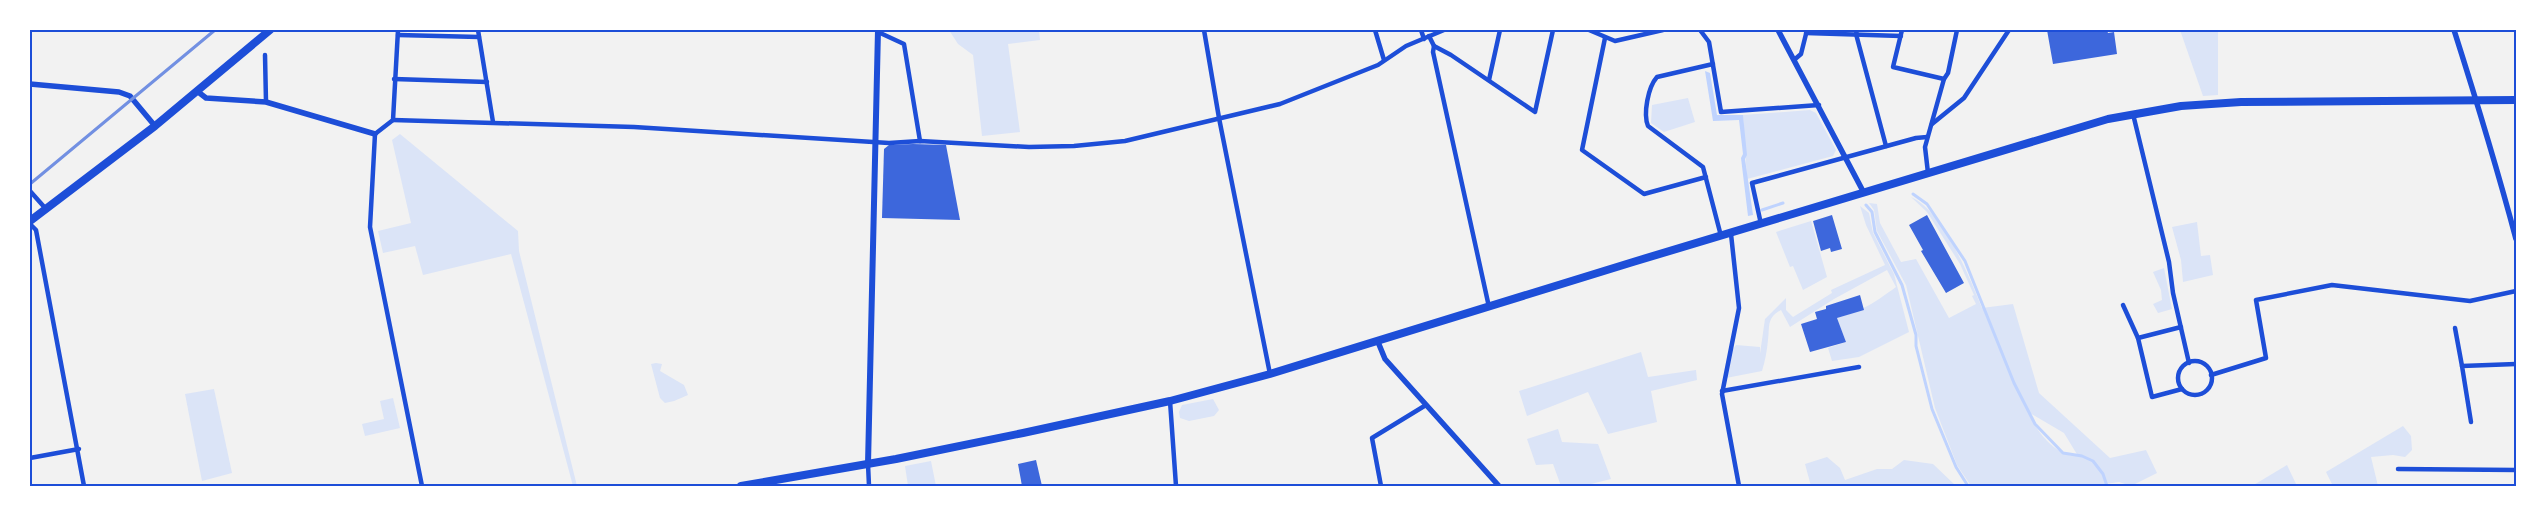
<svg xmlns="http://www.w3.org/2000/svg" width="2546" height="516" font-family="'Sofia Sans Condensed',sans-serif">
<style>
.green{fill:#dbe4f7;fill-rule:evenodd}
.water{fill:#bfd3fe}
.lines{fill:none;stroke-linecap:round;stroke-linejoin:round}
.stream{stroke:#bfd3fe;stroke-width:3}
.building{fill:#3d67dc}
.minor{stroke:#1d4ed8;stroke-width:4.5}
.tertiary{stroke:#1d4ed8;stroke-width:5.5}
.secondary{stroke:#1d4ed8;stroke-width:6}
.primary{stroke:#1d4ed8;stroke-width:8}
.rail{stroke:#7290e2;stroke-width:3}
.neatline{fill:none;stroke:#1d4ed8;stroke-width:2}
</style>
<rect width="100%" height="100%" fill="#f2f2f2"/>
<g class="green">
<path d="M949,30H1039L1040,40L1008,44L1020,132L982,136L973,55L958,44Z"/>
<path d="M2180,30H2218V95L2203,96Z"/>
<path d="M1688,98L1695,122L1664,132L1651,123L1652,105Z"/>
<path d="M1810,110L1816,113L1836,150L1833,156L1747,179L1743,115Z"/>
<path d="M400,134L518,231L519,251L577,486H573L511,254L423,275L415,246L383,253L378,231L411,223L392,140Z"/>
<path d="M1911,197C1943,211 1969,276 1982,308L2013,304L2039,393L2110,458L2146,450L2157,473L2131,486L2119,482L2105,484V486H1971L1957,465L1935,408L1906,285L1877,231L1874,210L1869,203L1877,204L1880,223L1901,262L1916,259L1949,318L1976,304L1972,296L1974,295L1960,264L1927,212ZM2028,412L2064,433L2078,456C2056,457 2036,431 2028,412Z"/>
<path d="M1860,206L1869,213L1873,233L1894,274L1909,332L1859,357L1832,361L1828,348L1846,342L1837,318C1864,310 1874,303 1896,287L1887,270L1834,299L1790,327L1781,310C1766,318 1770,327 1768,340C1767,351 1765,361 1762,371L1726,378L1733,349L1736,345L1760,347V354L1765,319L1786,298V310L1793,317L1832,293L1831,290L1885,265L1866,225Z"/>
<path d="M1811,221L1827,277L1803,290L1793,266L1790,267L1776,232Z"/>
<path d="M2197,222L2201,256L2210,255L2213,275L2183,282L2181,260L2172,227Z"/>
<path d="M2164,268L2172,309L2158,313L2153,304L2162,300L2161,290L2153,272Z"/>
<path d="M1641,352L1648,377L1696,370L1697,380L1651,391L1657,422L1608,434L1588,392L1527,416L1519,391Z"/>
<path d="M656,363L662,364L660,371L684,385L688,395L674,401L665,403L660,398L651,364Z"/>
<path d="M214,389L232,473L202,481L185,394Z"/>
<path d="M393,398L400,428L365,436L362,424L384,419L380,401Z"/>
<path d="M1213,399L1219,410L1214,416L1189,421L1180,418L1179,412L1182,405Z"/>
<path d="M2403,426L2411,436L2412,450L2405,457L2393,455L2371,457L2378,486H2333L2326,472Z"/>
<path d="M1558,429L1562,442L1598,444L1611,479L1583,486H1561L1553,464L1536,465L1527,439Z"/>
<path d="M1827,457L1840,468L1845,480L1877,469H1892L1904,460L1933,464L1956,486H1811L1805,464Z"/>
<path d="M931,461L936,486H908L905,466Z"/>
<path d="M2287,465L2297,486H2252Z"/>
</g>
<path class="water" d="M1705,71L1710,73L1717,115H1743L1747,155L1745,159L1753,215L1748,216L1741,158L1743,154L1739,120L1713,121Z"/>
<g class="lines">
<g class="stream">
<path d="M1913,194L1927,204L1965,261L2014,383L2035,424L2063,453L2082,456L2093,461L2103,474L2107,486"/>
<path d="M1866,205L1872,212L1875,232L1902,285L1916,335V346L1932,409L1956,467L1968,486"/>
<path d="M1762,210L1783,203"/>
</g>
</g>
<g class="building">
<path d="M2047,30H2107L2108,33L2114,32L2117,54L2053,64Z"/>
<path d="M913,144L946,145L960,220L882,218L884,149L889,145Z"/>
<path d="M1832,215L1842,249L1831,252L1830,248L1821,251L1813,221Z"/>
<path d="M1927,215L1964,283L1946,293L1921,251L1923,250L1909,225Z"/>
<path d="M1860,295L1864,310L1837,318L1846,342L1810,352L1801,324L1817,319L1815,312L1826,309V306Z"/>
<path d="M1036,460L1042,486H1022L1018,464Z"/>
</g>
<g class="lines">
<g class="minor">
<path d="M398,30L393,120L375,134L370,227L422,486"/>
<path d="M478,30L493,122"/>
<path d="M1204,30L1219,118L1270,374"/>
<path d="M1375,30L1384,60"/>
<path d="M1421,30L1424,39"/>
<path d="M1589,30L1615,41L1663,30"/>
<path d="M1700,30L1709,42L1721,112L1819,105"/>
<path d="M1857,30L1856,34L1886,146"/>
<path d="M1902,30L1893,67L1944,79"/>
<path d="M878,32L904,44L920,141"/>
<path d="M1806,33L1901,36"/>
<path d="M398,35L479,37"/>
<path d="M1429,36L1434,46L1433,52L1489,307"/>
<path d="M1605,38L1582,150L1644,194L1706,177"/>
<path d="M1434,46L1451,55L1535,112L1553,30"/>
<path d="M265,55L266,102"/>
<path d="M1794,60L1801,54L1807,30"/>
<path d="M1713,64L1657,77C1648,87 1643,114 1648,126L1703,167L1721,236"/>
<path d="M394,79L487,82"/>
<path d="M1489,80L1500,30"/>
<path d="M2133,114L2169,262L2173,293L2189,363"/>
<path d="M393,120L634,127L889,143L920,141L1029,147L1074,146L1125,141L1280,104L1378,65L1406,46L1444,30"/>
<path d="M1932,124L1964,98L2009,30"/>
<path d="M1928,173L1925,147L1944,79L1948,73L1957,30"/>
<path d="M30,191L46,209"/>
<path d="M30,224L36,230L84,486"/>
<path d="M1761,224L1752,183L1916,138L1927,137"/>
<path d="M1731,234L1739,308L1722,394L1739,486"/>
<path d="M2123,305L2138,338"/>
<path d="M2181,327L2138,338L2152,397L2182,389"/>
<path d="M2455,328L2462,366"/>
<circle cx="2195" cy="378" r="17"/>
<path d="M2211,375L2266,358L2256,300L2332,285L2470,301L2516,291"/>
<path d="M1722,391L1859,367"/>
<path d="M1170,401L1176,486"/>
<path d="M2471,422L2462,366L2516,364"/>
<path d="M30,458L79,449"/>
<path d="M868,464L869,486"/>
<path d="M2398,469L2516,470"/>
<path d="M1381,486L1372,438L1426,405"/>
</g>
<g class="tertiary">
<path d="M1778,30L1864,193"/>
<path d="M2454,30C2476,99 2497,168 2516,239"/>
<path d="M30,84L119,92L130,96L155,126"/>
<path d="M197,91L206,98L266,102L375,134"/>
<path d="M1378,342L1385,359L1499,486"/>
</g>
<path class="secondary" d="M868,464L878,30"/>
<g class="primary">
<path d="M30,221L155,126L270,30"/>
<path d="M741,486L896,459L1023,433L1170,401L1270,374L1633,262L2108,119L2181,106L2241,102L2516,100"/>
</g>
<path class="rail" d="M30,184L215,30"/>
</g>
<rect width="2546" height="516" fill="none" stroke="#ffffff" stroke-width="62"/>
<rect x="31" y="31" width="2484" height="454" class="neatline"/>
</svg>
